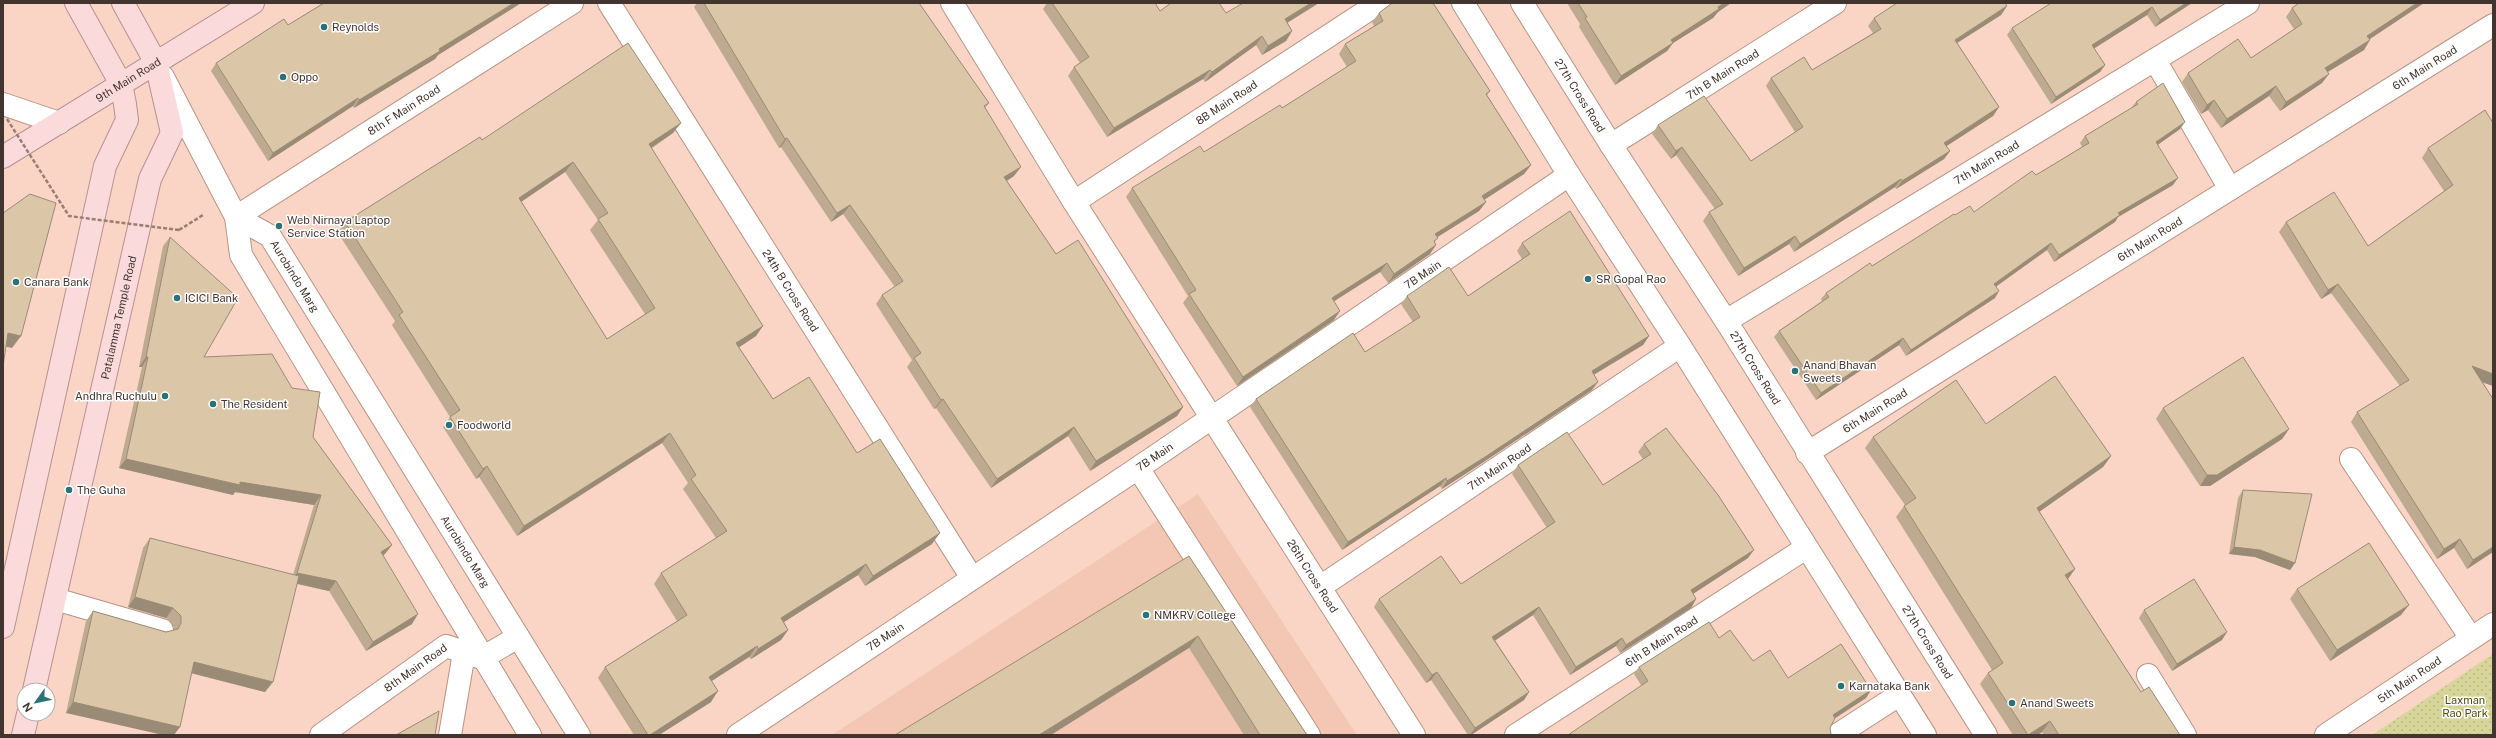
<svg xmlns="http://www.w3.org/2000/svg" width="2496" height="738" font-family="'Public Sans',sans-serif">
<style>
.built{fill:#f3c7b3}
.park{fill:url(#park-dots)}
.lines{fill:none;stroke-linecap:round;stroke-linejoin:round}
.minor-casing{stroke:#b79485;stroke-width:24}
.major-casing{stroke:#b89090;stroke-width:24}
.path{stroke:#977e74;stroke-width:2.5;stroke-dasharray:4 2;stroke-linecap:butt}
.minor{stroke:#fff;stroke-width:22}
.major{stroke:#fbdadc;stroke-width:22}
.path-bridge{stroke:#977e74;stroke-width:2.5;stroke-dasharray:4 2;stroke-linecap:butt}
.wall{fill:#bdaa90;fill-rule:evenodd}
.shaded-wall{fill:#9a8b76}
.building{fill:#dcc6a8;stroke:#9a8b76;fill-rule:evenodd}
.poi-dot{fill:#297376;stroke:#fff;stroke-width:1.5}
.labels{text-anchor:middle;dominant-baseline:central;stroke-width:3;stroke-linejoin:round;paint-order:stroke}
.poi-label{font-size:11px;fill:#42342e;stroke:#fff;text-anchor:start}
.street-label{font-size:11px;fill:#42342e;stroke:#fff}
.park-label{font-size:11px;fill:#514e07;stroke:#fff}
</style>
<defs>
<pattern id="park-dots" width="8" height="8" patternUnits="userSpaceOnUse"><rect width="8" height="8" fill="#d7d599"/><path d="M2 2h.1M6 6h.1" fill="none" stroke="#bab784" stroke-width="1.8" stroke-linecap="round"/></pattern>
</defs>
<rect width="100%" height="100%" fill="#fad5c5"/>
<path class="built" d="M1198,494L1357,735H832Z"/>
<path class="park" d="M2493,654V735H2372Z"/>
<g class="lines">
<defs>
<g id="minor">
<path id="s1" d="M609,3L972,578"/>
<path id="s2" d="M952,3L1074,202L1414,735"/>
<path d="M1463,3L1569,175L1680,346L1925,735"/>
<path id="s3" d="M1522,3L1611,145L1726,321L1986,735"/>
<path d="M2155,60L2230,189"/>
<path d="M163,77L236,217L241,255L530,735"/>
<path d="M3,104L59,123"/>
<path id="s4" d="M1611,145L1835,3"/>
<path id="s5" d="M1074,202L1379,3"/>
<path id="s6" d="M236,217L270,236L579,735"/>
<path id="s7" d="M236,217L572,3"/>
<path id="s8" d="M1726,321L2248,3"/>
<path id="s9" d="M1807,453L2493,25"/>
<path d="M2351,459L2471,638"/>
<path d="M1138,468L1309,735"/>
<path id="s10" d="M1320,587L1680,346"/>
<path d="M55,599L162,630"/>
<path d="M2148,675L2185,735"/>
<path id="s11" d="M321,735L446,646L482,658L518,637"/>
<path d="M450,735L464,653"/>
<path id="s12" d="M738,735L1138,468L1569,175"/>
<path id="s13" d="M1516,735L1806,548"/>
<path d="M1837,735L1899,695"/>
<path id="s14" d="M2326,735L2493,624"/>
</g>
<g id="major">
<path id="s15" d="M3,157L253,3"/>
<path d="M3,627L105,166L127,120L125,104L121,84L76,3"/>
<path id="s16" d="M34,690L150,179L172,133L156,63L123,3"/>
<path d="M23,735L28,714"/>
</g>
</defs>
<use href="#minor" class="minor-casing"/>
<use href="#major" class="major-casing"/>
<path class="path" d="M179,230L203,215"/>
<use href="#minor" class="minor"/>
<use href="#major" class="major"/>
<path class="path-bridge" d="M7,119L69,216L179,230"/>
</g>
<g class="wall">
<path d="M324,3H521L438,55L435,59L354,108L353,106L268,161L211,71L216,63L288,25Z"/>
<path d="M697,3H919L989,103L985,108L1014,176L1007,181L1056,254L1183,407L1177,416L1090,471L1068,436L991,488L936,408L934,409L907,367L912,360L876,304L882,295L895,287L843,214L831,222L781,147L779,148L694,7Z"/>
<path d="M1047,3H1155L1160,11L1226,13L1287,23L1292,31L1286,41L1262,55L1256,45L1205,82L1203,79L1107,137L1068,76L1074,67L1080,63L1043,9Z"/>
<path d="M1390,3H1433L1490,91L1487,95L1531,165L1524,174L1484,200L1486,202L1479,211L1437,237L1430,254L1388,283L1380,272L1334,301V320L1237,386L1183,303L1188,296L1126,197L1132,188L1204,152L1282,108L1347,67L1339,54L1345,44L1374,26L1372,22L1379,13L1390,5Z"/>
<path d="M1567,3H1731L1718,12L1713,18L1673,43L1667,51L1615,85L1579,27L1580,24Z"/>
<path d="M2051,3H2192L2155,27L2147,15L2094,48L2105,65L2100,72L2051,104L2007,35L2012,28Z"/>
<path d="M2299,3H2424L2369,39L2364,50L2328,72L2322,83L2280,111L2269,96L2221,128L2208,110L2201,114L2182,82L2188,73L2251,58L2294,29L2286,17L2292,8Z"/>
<path d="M2007,6L2001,15L1957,43L1999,107L1993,116L1946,146L1950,151L1944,159L1896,189L1895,187L1794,252L1789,244L1738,276L1703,221L1709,212L1715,209L1676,155L1671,159L1652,134L1658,125L1751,161L1795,132L1766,86L1771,78L1812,70L1873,33L1868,26L1874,18Z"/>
<path d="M2136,102L2180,129L2158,144L2173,185L2118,217L2115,222L2054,262L2047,250L1996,286L1995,298L1906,356L1899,345L1816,400L1774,337L1779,331L1822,301L1821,299L1826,293L1872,266L1955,215L1974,212L2036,175L2082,147L2080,143L2085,136L2131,108Z"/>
<path d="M2493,123V386L2482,382L2493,399V552L2467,569L2454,548L2437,559L2351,422L2357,412L2400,386L2331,293L2321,299L2279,232L2286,222L2368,246L2444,191L2422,158L2428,148Z"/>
<path d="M673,133L652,148L756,336L739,347L773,399L857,453L932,544L865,586L858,575L784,622L788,630L781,640L751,659L749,657L712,681L711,702L659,735H634L598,678L605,667L677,621L654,584L661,573L716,538L683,489L688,483L662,443L517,536L479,477L476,479L443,427L450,417L392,325L395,321L338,233L345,222L482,140ZM565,172L598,220L590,230L645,314L607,339L521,202Z"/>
<path d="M170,237L204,357L313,437L392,545L383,555L412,624L366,651L329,591L297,584L265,692L191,673L66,713L86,621L93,611L166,632L174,630V627L166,618L128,607L143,548L150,538L293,575L314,505L235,492L233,495L119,468L142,367H139L163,246Z"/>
<path d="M1522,243L1649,336L1643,345L1594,375L1592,390L1479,465L1442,489L1440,486L1342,550L1250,407L1256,399L1365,352L1413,322L1401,304L1407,296H1468L1522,259L1517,251Z"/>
<path d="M2163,408L2289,429L2282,439L2210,486H2200L2156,419Z"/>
<path d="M1986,424L2111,456L2103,467L2039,512L2075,569L2068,579L2141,692L2180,735H2044L2042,732L2038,735H2013L1980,684L1988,673L1992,670L1896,517L1904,506L1905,505L1865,448L1873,437Z"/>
<path d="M1644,444L1748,558L1693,594L1696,599L1691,608L1620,653L1616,646L1570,675L1533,615L1495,640L1529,692L1524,700L1471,735H1468L1431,680L1426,683L1374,607L1379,599L1461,584L1547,528L1512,474L1518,465L1603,485L1643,459L1638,452Z"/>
<path d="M2243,490L2295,563L2290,570L2255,557L2229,554L2238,498Z"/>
<path d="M1189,556L1307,735H1244L1189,648Z"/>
<path d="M2297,589L2401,615L2330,661L2290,599Z"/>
<path d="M2144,610L2222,640L2172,671L2139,618Z"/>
<path d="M1719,638L1753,661L1788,678L1871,690L1866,698L1834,718L1830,728L1831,734L1641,685L1634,674L1639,667Z"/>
</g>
<g class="shaded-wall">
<path d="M514,3H521L438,55L435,59L354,108L359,100L439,49Z"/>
<path d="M1311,3H1319L1279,28L1285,19Z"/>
<path d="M1724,3H1731L1718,12L1713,18L1673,43L1667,51L1615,85L1621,76L1671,40Z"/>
<path d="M2186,3H2192L2155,27L2160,20Z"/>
<path d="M2417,3H2424L2361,45L2367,36Z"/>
<path d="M2007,6L2001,15L1949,48L1955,40Z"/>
<path d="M2152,7L2147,15L2087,53L2092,45Z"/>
<path d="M1292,31L1286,41L1262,55L1268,46Z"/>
<path d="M1262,36L1256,45L1205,82L1212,72Z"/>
<path d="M2370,40L2364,50L2319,77L2325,68Z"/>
<path d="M2105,65L2100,72L2051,104L2056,97Z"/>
<path d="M1210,70L1203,79L1107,137L1114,128Z"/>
<path d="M2329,74L2322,83L2280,111L2286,102Z"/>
<path d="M2276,86L2269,96L2221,128L2227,119Z"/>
<path d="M358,98L353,106L268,161L273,153Z"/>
<path d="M2214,100L2208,110L2201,114L2207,105Z"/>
<path d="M1999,107L1993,116L1939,151L1944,143Z"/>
<path d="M2185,122L2180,129L2152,149L2156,142Z"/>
<path d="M681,123L673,133L642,154L649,144Z"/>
<path d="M787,138L781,147L779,148L785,139Z"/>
<path d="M1682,147L1676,155L1671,159L1676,151Z"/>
<path d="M1950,151L1944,159L1896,189L1902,181Z"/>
<path d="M573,162L565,172L512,208L519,198Z"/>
<path d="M1531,165L1524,174L1476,205L1482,196Z"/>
<path d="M1021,167L1014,176L998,186L1004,177Z"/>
<path d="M2178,178L2173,185L2118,217L2115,222L2054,262L2059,255L2118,213Z"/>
<path d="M1901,179L1895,187L1794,252L1800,244Z"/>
<path d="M1486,202L1479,211L1428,243L1435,234Z"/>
<path d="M850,205L843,214L831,222L837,213Z"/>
<path d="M1795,236L1789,244L1738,276L1744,268Z"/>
<path d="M2051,243L2047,250L1990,291L1994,284Z"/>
<path d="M1436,245L1430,254L1388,283L1394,274Z"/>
<path d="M1387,263L1380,272L1325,307L1332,298Z"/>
<path d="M2338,284L2331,293L2321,299L2328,290Z"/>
<path d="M1999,291L1995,298L1906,356L1911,350Z"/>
<path d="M1340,311L1334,320L1237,386L1243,377Z"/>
<path d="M763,326L756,336L729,354L736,343Z"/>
<path d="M8,333L21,336L12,348L3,346Z"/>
<path d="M1649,336L1643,345L1586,379L1592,371Z"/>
<path d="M1903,338L1899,345L1816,400L1821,393Z"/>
<path d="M146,357H148L142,367H139Z"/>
<path d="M2472,366L2493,374V386L2465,376Z"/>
<path d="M1598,382L1592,390L1479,465L1442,489L1447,481Z"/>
<path d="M943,399L936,408L934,409L941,400Z"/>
<path d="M1183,407L1177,416L1090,471L1096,461Z"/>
<path d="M1074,427L1068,436L991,488L997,479Z"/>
<path d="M2289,429L2282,439L2210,486H2200L2207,475Z"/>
<path d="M670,433L662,443L517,536L524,526Z"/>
<path d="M2111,456L2103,467L2029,519L2037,508Z"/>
<path d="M126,459L240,482L321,495L314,505L235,492L233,495L119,468Z"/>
<path d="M487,466L479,477L476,479L483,469Z"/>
<path d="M1446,478L1440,486L1342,550L1348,542Z"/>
<path d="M940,533L932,544L865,586L873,576Z"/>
<path d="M2460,539L2454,548L2437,559L2444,549Z"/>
<path d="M392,545L385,554L375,561L381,552Z"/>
<path d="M2234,547L2260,550L2295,563L2290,570L2255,557L2229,554Z"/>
<path d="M2493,547V552L2467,569L2473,560Z"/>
<path d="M1754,550L1748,558L1685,599L1691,590Z"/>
<path d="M866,564L858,575L773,629L781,618Z"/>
<path d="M2075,569L2067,580L2065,575Z"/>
<path d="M297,573L336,581L329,591L290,582Z"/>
<path d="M135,597L173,608L166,618L128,607Z"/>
<path d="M1696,599L1691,608L1620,653L1626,645Z"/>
<path d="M2409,605L2401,615L2330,661L2337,650Z"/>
<path d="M1539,607L1533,615L1487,646L1492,637Z"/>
<path d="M418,614L412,624L366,651L373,642Z"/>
<path d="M788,630L781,640L751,659L758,649Z"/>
<path d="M2227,632L2222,640L2172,671L2177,664Z"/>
<path d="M1198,636L1189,648L1051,735H1039Z"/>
<path d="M1622,638L1616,646L1570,675L1576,667Z"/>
<path d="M757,646L749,657L702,687L709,677Z"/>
<path d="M194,662L273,682L265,692L187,672Z"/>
<path d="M1437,672L1431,680L1426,683L1432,675Z"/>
<path d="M1871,690L1866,698L1828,723L1833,715Z"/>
<path d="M718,691L711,702L659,735H650Z"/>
<path d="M1529,692L1524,700L1471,735H1470L1475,728Z"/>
<path d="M73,702L180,727L174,735H163L66,713Z"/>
<path d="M2050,721L2042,732L2038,735H2028Z"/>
</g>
<g class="building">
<path d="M324,3H514L439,49L440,51L359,100L358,98L273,153L216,63L284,19L288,25Z"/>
<path d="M704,3H919L989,103L984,106L1021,167L1004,177L1056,254L1078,240L1183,407L1096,461L1074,427L997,479L943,399L941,400L914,358L921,353L882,295L903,281L850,205L837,213L787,138L785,139Z"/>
<path d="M1052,3H1155L1160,11L1171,3H1219L1226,13L1243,3H1311L1285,19L1292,31L1268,46L1262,36L1212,72L1210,70L1114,128L1074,67L1089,57Z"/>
<path d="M1392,3H1433L1490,91L1486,94L1531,165L1482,196L1486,202L1435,234L1438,238L1434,241L1436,245L1394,274L1387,263L1332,298L1340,311L1243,377L1189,294L1196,290L1132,188L1200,146L1204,152L1280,105L1282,108L1356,61L1345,44L1383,21L1379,13Z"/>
<path d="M1578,3H1724L1718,7L1719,9L1671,40L1673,43L1621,76L1585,18L1587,17Z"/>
<path d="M1897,3H2005L2007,6L1955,40L1999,107L1944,143L1950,151L1902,181L1901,179L1800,244L1795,236L1744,268L1709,212L1723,204L1682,147L1676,151L1658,125L1704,96L1751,161L1803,127L1771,78L1804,57L1812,70L1881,29L1874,18Z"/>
<path d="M2051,3H2186L2160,20L2152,7L2092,45L2105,65L2056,97L2012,28Z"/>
<path d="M2299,3H2417L2367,36L2370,40L2325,68L2329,74L2286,102L2276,86L2227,119L2214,100L2207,105L2188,73L2238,39L2251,58L2302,24L2292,8Z"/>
<path d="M628,43L681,123L649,144L763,326L736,343L773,399L809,377L857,453L880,439L940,533L873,576L866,564L781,618L788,630L758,649L757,646L709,677L718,691L650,735H648L605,667L687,615L661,573L727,531L691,479L696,475L670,433L524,526L487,466L483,469L450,417L460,410L399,315L403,312L345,222L480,137L482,140ZM573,162L608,213L598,219L655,308L607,339L519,198Z"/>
<path d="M2163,83L2185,122L2156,142L2178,178L2118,213L2120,215L2059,255L2051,243L1994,284L1999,291L1911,350L1903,338L1821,393L1779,331L1829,297L1826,293L1870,263L1872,266L1954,214L1955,215L1970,206L1974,212L2032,171L2036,175L2089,143L2085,136L2138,104L2136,102Z"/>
<path d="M2485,110L2493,123V374L2472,366L2493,399V547L2473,560L2460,539L2444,549L2357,412L2409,380L2338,284L2328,290L2286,222L2334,192L2368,246L2453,185L2428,148Z"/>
<path d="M30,194L56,203L21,336L8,333L3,366V213Z"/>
<path d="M1570,211L1649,336L1592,371L1598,382L1485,457L1447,481L1446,478L1348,542L1256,399L1353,333L1365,352L1420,317L1407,296L1449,267L1468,296L1530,254L1522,243Z"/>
<path d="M170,237L238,298L204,357L272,354L292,388L320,392L313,437L392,545L381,552L418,614L373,642L336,581L297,573L321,495L240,482V485L126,459L148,357H146Z"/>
<path d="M2243,357L2289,429L2217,475H2207L2163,408Z"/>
<path d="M2055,376L2111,456L2037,508L2075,569L2065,575L2141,692L2149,687L2180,735H2059L2050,721L2028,735L1988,673L2003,663L1904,506L1916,498L1873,437L1956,380L1986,424Z"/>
<path d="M1666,428L1718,495L1754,550L1691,590L1696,599L1626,645L1622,638L1576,667L1539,607L1492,637L1529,692L1475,728L1437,672L1432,675L1379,599L1441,556L1461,584L1555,522L1518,465L1567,432L1603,485L1651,454L1644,444Z"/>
<path d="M2243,490L2312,494L2295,563L2260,550L2234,547Z"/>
<path d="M150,538L299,576L273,682L194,662L180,727L73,702L93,611L166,632L178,629L181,623V616L173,608L135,597Z"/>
<path d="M2369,543L2409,605L2337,650L2297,589Z"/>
<path d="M1189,556L1307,735H1260L1198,636L1039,735H895Z"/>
<path d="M2194,579L2227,632L2177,664L2144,610Z"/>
<path d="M1709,622L1719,638L1730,630L1753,661L1770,650L1788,678L1841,644L1871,690L1833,715L1835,718L1830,728L1831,734L1832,735H1568L1648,681L1639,667Z"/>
<path d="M439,711L435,735H396Z"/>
</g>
<g class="poi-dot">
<circle cx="324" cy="27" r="4"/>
<circle cx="283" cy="77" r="4"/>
<circle cx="279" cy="226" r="4"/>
<circle cx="1588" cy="279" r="4"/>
<circle cx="16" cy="282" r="4"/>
<circle cx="177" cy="298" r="4"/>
<circle cx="1795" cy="371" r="4"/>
<circle cx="165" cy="396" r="4"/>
<circle cx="213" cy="404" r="4"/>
<circle cx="449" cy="425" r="4"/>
<circle cx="69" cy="490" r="4"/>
<circle cx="1146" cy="615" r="4"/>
<circle cx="1841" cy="686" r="4"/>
<circle cx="2012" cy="703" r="4"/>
</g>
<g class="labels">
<g class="poi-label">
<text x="332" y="27">Reynolds</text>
<text x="291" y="77">Oppo</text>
<text x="287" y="220">Web Nirnaya Laptop<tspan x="287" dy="13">Service Station</tspan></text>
<text x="1596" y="279">SR Gopal Rao</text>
<text x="24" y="282">Canara Bank</text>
<text x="185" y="298">ICICI Bank</text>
<text x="1803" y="365">Anand Bhavan<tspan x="1803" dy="13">Sweets</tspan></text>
<text x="157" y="396" text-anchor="end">Andhra Ruchulu</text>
<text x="221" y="404">The Resident</text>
<text x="457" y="425">Foodworld</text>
<text x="77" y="490">The Guha</text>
<text x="1154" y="615">NMKRV College</text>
<text x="1849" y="686">Karnataka Bank</text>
<text x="2020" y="703">Anand Sweets</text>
</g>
<g class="street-label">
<text stroke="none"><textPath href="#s9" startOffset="728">6th Main Road</textPath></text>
<text stroke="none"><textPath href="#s4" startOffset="132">7th B Main Road</textPath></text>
<text stroke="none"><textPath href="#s15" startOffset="147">9th Main Road</textPath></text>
<text stroke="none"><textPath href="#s3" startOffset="109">27th Cross Road</textPath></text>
<text stroke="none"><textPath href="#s5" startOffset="182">8B Main Road</textPath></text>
<text stroke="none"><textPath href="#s7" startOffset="199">8th F Main Road</textPath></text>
<text stroke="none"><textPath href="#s8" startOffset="305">7th Main Road</textPath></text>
<text stroke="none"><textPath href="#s9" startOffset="404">6th Main Road</textPath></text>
<text stroke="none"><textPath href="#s12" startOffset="825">7B Main</textPath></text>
<text stroke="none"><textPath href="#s6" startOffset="86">Aurobindo Marg</textPath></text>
<text stroke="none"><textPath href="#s1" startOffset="340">24th B Cross Road</textPath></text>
<text stroke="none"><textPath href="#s16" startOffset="382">Patalamma Temple Road</textPath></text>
<text stroke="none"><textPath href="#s3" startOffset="433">27th Cross Road</textPath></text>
<text stroke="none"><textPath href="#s9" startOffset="80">6th Main Road</textPath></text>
<text stroke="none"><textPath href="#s12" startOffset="501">7B Main</textPath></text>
<text stroke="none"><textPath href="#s10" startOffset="216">7th Main Road</textPath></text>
<text stroke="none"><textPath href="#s6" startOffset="410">Aurobindo Marg</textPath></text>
<text stroke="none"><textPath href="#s2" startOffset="677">26th Cross Road</textPath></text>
<text stroke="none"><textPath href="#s12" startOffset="177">7B Main</textPath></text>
<text stroke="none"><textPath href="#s13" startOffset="173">6th B Main Road</textPath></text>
<text stroke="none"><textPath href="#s3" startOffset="757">27th Cross Road</textPath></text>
<text stroke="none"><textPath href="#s11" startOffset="116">8th Main Road</textPath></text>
<text stroke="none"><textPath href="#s14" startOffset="100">5th Main Road</textPath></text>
</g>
<g class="park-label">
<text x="2465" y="700">Laxman<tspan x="2465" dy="13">Rao Park</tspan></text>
</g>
</g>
<rect width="2496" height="738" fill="none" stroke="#42342e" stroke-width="8"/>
<g transform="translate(36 702) rotate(237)"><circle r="19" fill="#ffffff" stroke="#b3aeab"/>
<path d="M0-3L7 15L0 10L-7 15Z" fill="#297376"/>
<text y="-6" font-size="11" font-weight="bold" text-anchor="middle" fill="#42342e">N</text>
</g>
</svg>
